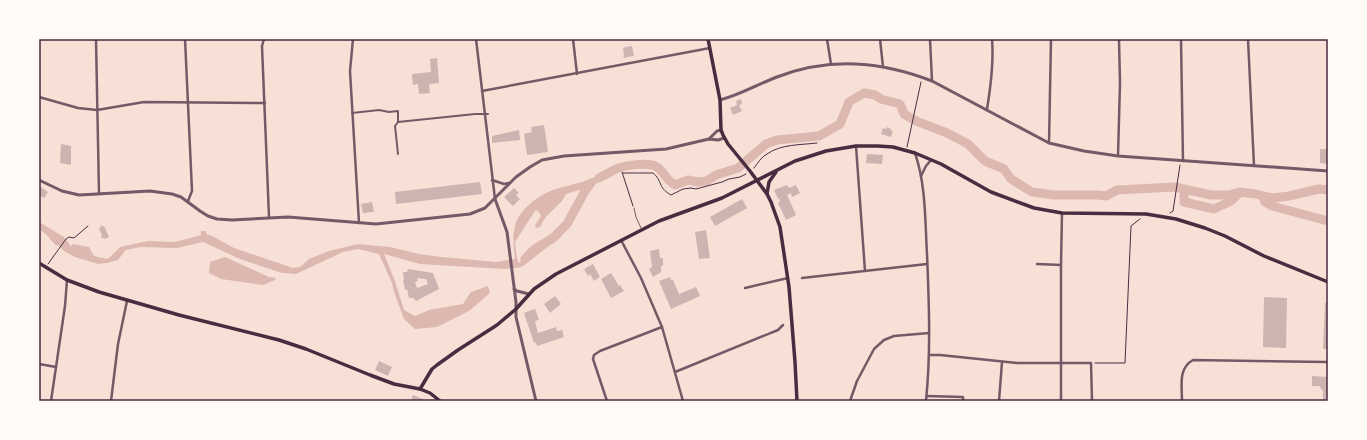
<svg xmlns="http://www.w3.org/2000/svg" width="1367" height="440" font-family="Bitter,serif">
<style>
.water{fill:#dcb8b0}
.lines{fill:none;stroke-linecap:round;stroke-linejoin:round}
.river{stroke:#dcb8b0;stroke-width:9}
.building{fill:#ccb4b1;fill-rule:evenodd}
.path{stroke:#4a2c40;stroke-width:1}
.service{stroke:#755966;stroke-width:1}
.pedestrian{stroke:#755966;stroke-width:2}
.minor{stroke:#755966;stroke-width:2.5}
.tertiary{stroke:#755966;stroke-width:3}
.secondary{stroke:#4a2c40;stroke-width:3.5}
.neatline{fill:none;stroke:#4a2c40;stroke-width:1.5}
</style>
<rect width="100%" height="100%" fill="#f7e1d7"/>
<g class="water">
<path d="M610,172C604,185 578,190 566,194L562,201L545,218L540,227L536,228L535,225L541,216L539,212L536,210L535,211L515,242L517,259L519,263L521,261L520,258L531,246L559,229L562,232V236L523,266L517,268L505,269L420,264L384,254L395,281L404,310L415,316L429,310L463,304L471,292L488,286L490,293L469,311L437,327L415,329L404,319L394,292L392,283L379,254L358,249L343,252L296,274L282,273L240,259L203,242L177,248L141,247L126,250L118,260L107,263L98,264L75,257L64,251L59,246L55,245L47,235L39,229V222L64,237L71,246L73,244L89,247L94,256L107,259L110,257L120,247L148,241L173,242L183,240L201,235V231H206V234L212,236L234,248L293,268L300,267L309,259L329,251L358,244L390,247L419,254L442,257L496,262L515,259C514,248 512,237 515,226C518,212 534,199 546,193C556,188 568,186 578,183C588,181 602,173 610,172Z"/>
<path d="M225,257L269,277L276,278L275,280L263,285L221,279L209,273L210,262Z"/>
</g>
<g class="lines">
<g class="river">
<path d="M599,178C605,175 610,172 616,169C625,165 649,162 657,167C664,172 667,181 675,185L688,180L698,182L707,181L716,175L738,168L766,144L777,140L819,136L840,124L849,102L864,93L875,95L881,99L900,104L904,114L916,121L947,133L968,144L985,161L1004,169L1011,179L1032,192L1054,195H1098L1106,196L1117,190L1175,187L1211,195H1229L1240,192L1256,194L1263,196L1273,198L1289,196L1319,189L1328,190"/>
<path d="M1187,190L1184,195V202L1214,209L1231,201L1240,192"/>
<path d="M1263,196L1265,202L1272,206L1328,221"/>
<path d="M552,239L567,224L585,191L591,183"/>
</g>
</g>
<g class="building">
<path d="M631,46H632L634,56L627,57L625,58L623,57L624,55L623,48Z"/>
<path d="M437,58L439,83L429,84L430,93L419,94L418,84L413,85L412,74L431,72L430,59Z"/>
<path d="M741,99L742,104L739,105L742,111L733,115L730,108L737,105L736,101Z"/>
<path d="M544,125L548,152L527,155L524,134L532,132L531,127Z"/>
<path d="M887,127L891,129V131H893L891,137L881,134L883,128L886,129Z"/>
<path d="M519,130L520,140L492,143V136Z"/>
<path d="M61,144L71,146V165L60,163Z"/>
<path d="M1320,149H1328V164L1320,163Z"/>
<path d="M867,154L883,155L882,164L866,163Z"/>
<path d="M480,182L482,194L396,204L395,192Z"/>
<path d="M787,185L789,188L796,185L800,193L792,197L791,193L787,195L796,215L786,220L778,203L780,201L779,198L778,199L774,190Z"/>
<path d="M39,186L48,192L44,198L39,195Z"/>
<path d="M514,188L519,193L516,195L520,199L513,206L504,197Z"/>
<path d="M742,199L747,208L715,226L710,217Z"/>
<path d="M372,202L374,212L363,213L361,204Z"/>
<path d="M102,225L103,227L104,226L109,237L105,239L104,238H101V237L102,235L99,229Z"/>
<path d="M706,230L710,258L699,259L695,232Z"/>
<path d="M659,249L660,258H663V266H661V272L653,277L649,269L652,267L650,251Z"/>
<path d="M593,264L600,277L594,281L590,274L588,276L584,269Z"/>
<path d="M408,269L433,273L439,289L416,301L413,298H409L407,289L405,290L403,280H404L403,272H407ZM417,278L426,279L428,284L417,288L415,282L418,281Z"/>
<path d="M611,273L619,286L620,285L624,291L611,298L601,279Z"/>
<path d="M670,277L671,280H673L679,294L696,287L700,296L671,309L659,281Z"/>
<path d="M555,296L561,304L550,313L544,304Z"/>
<path d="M1264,297L1287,298L1286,348L1263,347Z"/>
<path d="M1325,303H1328V349H1323Z"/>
<path d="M535,309L539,320L535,321L538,333L556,327L557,331L562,330L564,337L537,346L536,342L534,343L524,313Z"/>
<path d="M379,361L392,367L388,376L375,370Z"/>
<path d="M1312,376L1328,377V401H1323V391L1319,386H1312Z"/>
<path d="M413,395L428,401H411Z"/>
</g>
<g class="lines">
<g class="path">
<path d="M907,147L921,82"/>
<path d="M754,168C758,163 761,157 767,154C781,144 801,145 817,143"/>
<path d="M622,172L633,206"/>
<path d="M623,173H653C663,181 657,187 671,195L683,189L691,188L696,189L722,182L729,179L740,177L746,174"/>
<path d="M1170,213L1173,211L1180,165"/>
<path d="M48,264L66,239L69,237L74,238L88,226"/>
<path d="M1095,363H1125L1131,226L1140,219"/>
</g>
<path class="service" d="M634,208L636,217L641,228"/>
<g class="pedestrian">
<path d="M352,113L379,110L389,112L398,111V122L395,126L398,154"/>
<path d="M398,122L475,114H488"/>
</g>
<g class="minor">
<path d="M96,39L99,194"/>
<path d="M185,39L192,191L188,201"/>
<path d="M264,39L262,46L269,217"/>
<path d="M353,39L350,71L359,223"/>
<path d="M476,39L495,199"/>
<path d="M573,39L577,74"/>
<path d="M827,39L831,64"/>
<path d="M880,39L883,67"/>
<path d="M930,39L932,81"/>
<path d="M1181,39L1183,161"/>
<path d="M1248,39L1254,166"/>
<path d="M482,91L710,48"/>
<path d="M39,97L78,108L97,110L144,102L265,103"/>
<path d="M987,109C991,85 994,63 992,39"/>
<path d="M1049,143L1051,39"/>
<path d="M856,146L865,271"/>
<path d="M915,153C926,185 925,220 927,254C929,302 931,352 926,401"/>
<path d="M1118,156L1120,83L1119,39"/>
<path d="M921,176L926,166L931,160"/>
<path d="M492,180L504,184L509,183"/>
<path d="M621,240L641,278L662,327L683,401"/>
<path d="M1037,264L1061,265"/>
<path d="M802,278L927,264"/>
<path d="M745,288L788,278"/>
<path d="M929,355H940L1017,363H1091L1092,401"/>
<path d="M39,364L56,367"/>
<path d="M675,372L778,330L783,325"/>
<path d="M927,396L963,397V401"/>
<path d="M51,401L65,306L67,280"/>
<path d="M111,401L118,344L127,301"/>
<path d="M607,401L593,359L594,355L600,351L662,327"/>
<path d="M850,401L857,381L874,349L884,340L894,336L929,333"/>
<path d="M999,401L1002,362"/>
<path d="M1061,401V265L1062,213"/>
<path d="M1182,401C1182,386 1178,368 1193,360L1328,362"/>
</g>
<g class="tertiary">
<path d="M720,100C740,95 758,84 777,77C830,57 880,61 932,81L1049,143L1084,151L1118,156L1328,171"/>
<path d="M709,139L717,131L721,130"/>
<path d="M39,180L62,191L79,195L150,191L172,194L181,197L200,211L208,216L217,219L232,220L288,217L376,224L470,214L485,208L516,177L530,167L542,160L564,156L666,149L709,139L718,140L724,138"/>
<path d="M495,199L507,232L516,302V317L536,401"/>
<path d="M514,289L517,291L529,294"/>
</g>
<g class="secondary">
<path d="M708,39L720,100L721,130L723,135L728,144L750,171L767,194L771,202L780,227L789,287L795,362L797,401"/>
<path d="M767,194L769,182L776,172"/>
<path d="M39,263L67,280L99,292L179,315L279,340L306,349L370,375L394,384L420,389L430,393L440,401"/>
<path d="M420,389L432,369L437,365L458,350L497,325L516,309L534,289L556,274L659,221L722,198L795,161L826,151L856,146H878L893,147L915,153L941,164L991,192L1034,208L1062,213L1146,214L1176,219L1205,228L1225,236L1264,256L1328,282"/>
</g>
</g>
<rect width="1367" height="440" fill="none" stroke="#fffaf5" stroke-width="80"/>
<rect x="40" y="40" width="1287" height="360" class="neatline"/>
</svg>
